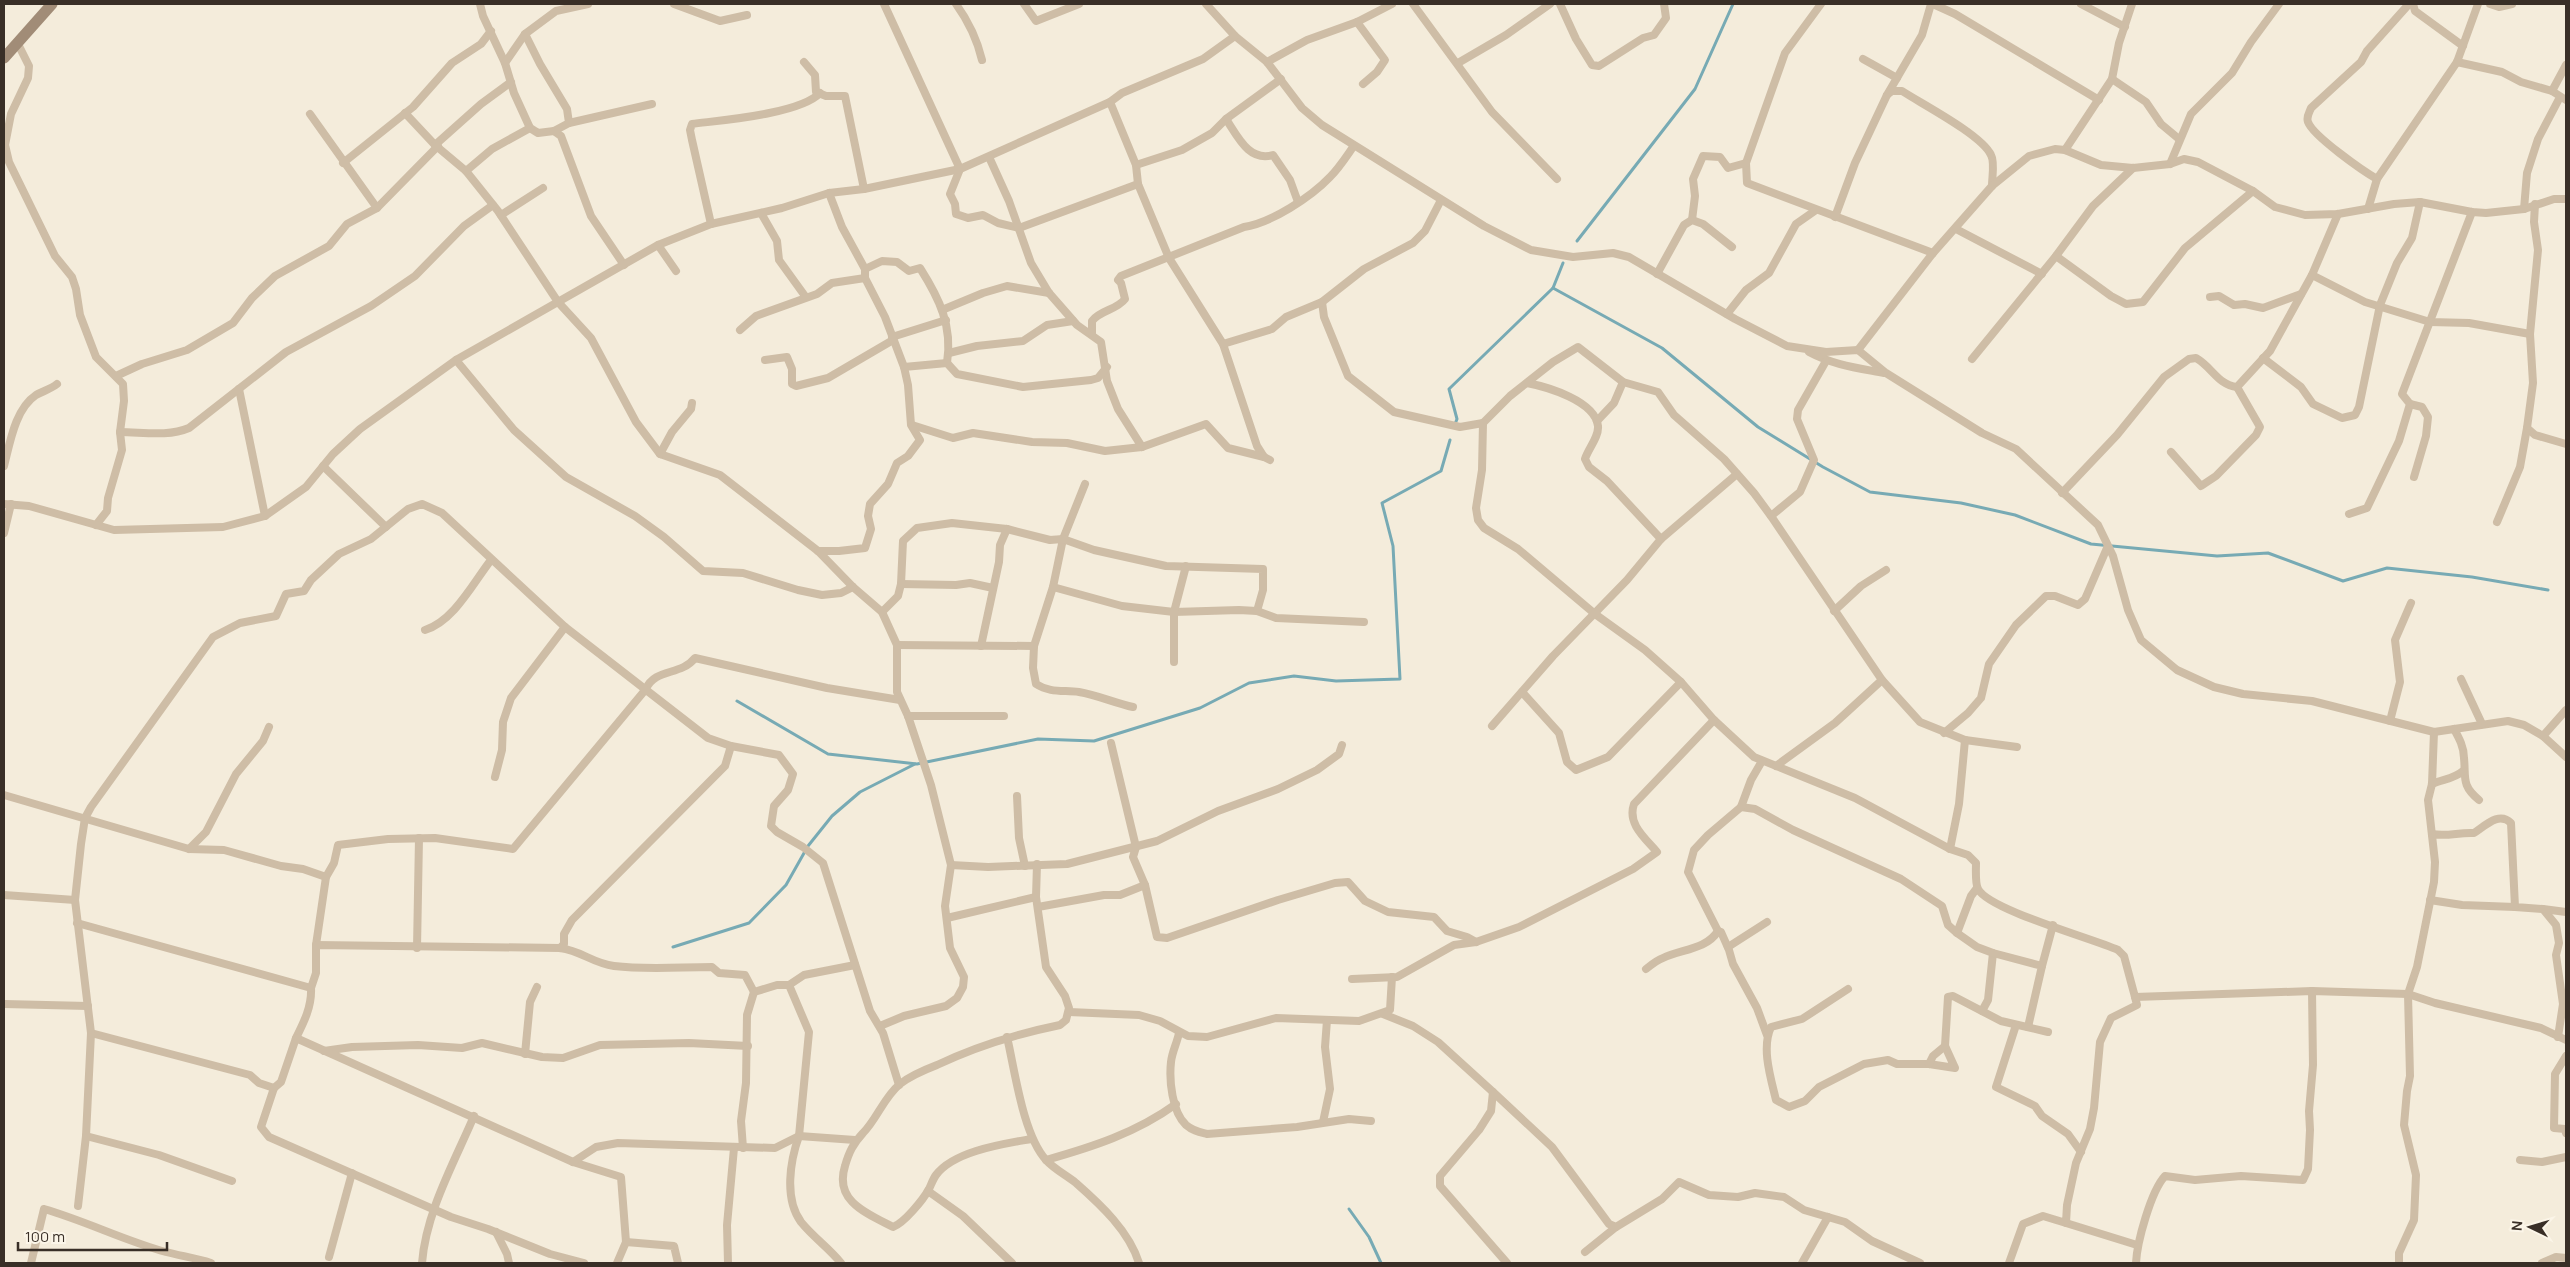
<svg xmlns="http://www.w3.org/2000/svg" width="2570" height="1267" font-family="Manrope,sans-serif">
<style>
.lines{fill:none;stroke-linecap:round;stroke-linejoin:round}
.stream{stroke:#77aab4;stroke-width:3}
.minor{stroke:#cebda6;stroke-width:8}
.secondary{stroke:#a18c77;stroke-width:11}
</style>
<rect width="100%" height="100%" fill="#f4ecdb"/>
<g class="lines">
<g class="stream">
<path d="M1577,241L1695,89L1733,4"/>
<path d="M1553,288L1662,348L1758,427L1823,467L1870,492L1961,503L2015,515L2091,544L2217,556L2268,553L2343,581L2387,568L2472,577L2548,590"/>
<path d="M1455,424L1457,419L1449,389L1553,288L1563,263"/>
<path d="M737,701L828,754L917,764L1038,739L1094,741L1200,708L1249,683L1294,676L1336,681L1400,679L1393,546L1382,503L1441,471L1450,440"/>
<path d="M673,947L749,923L786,885L808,846L832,816L860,792L915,764"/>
<path d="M1349,1209L1369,1237L1381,1263"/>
</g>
<g class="minor">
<path d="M480,4L483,16L505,63L514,93L530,128L538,133L554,131L561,136L591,216L624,265"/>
<path d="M674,4L720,21L747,15"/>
<path d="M884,4L960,169L950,194L955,204L956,214L968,218L983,215L998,223L1019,228L1138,184"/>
<path d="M956,4C969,22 977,39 982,60"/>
<path d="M1024,4L1036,21L1079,4"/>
<path d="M1206,4L1235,36L1267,62L1302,108L1322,125L1484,226L1531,250L1573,257L1613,253L1629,257L1735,319L1787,346L1826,352L1858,350L1886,373L1982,433L2016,449L2098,525L2113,556L2128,610L2141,640L2177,670L2214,687L2243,694L2312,701L2434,732L2508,721L2524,725L2543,736L2566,757"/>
<path d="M1413,4L1492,112L1557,179"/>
<path d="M1560,4L1576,39L1592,65L1599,66L1643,38L1654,35L1666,18L1664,4"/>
<path d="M1821,4L1785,53L1746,163L1747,183L1933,253"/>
<path d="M1933,4L1955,14L2099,100"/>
<path d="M2081,4L2125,27"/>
<path d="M2413,4L2415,11L2463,46"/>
<path d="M2490,4L2499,7L2512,4"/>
<path d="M1357,22L1385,60L1377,72L1363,84"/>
<path d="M525,34L540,64L567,109L569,123L554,131"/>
<path d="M17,42L29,66L28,78L11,114L5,145L9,162L55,256L72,277L76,289L80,315L96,357L123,384L124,401L120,432L122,450L108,498L107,511L96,525"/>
<path d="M1863,59L1897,78"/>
<path d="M804,62L815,75L816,92L826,96H845L864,189"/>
<path d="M1267,62L1307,40L1357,22L1392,4"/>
<path d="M2457,62L2502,72L2521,82L2552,91L2566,100"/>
<path d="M505,63L525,34L556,11L588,4"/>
<path d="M1458,63L1506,35L1550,4"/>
<path d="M2112,79L2146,102L2161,124L2179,139"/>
<path d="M2552,91L2566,65"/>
<path d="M1887,95L1892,91H1902C1922,104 1982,135 1991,155C1995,162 1992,177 1992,186"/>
<path d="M1110,102L1136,165L1138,184L1169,258L1223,344L1257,446L1264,457L1270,460"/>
<path d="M405,113L435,145L466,171L498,211L558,302L591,338L636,422L660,454L720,475L818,551L853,587L882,612L897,645V692L908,716L931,785L951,865L945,906L950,948L964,977L963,987L957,998L946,1006L904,1016L880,1026"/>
<path d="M310,114L377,208"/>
<path d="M1226,119C1238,137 1249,162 1273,155L1290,180L1298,202"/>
<path d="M569,123L652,104"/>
<path d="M435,145L481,104L511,82"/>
<path d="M2065,150L2112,79L2119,43L2132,4"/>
<path d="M989,157L1009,201L1031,263L1049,293L1077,325L1101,342L1107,381L1118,409L1142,447"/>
<path d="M343,163L413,107L452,63L481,44L491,31"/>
<path d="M2170,164L2191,114L2232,73L2251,42L2279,4"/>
<path d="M1136,165L1182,150L1212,133L1226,119L1281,79"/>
<path d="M466,171L492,149L530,128"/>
<path d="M2377,179C2363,171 2313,136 2308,122C2306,117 2309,113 2311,108L2361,62L2367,51L2409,4"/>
<path d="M2535,204L2534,222L2538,250L2530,334L2533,383L2527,428L2535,435L2566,444"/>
<path d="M2368,209L2377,179L2457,62L2478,4"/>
<path d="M2524,209L2527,173L2538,139L2560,97"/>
<path d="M761,213L777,241L779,260L805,296"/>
<path d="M501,215L543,188"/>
<path d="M1835,217L1855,163L1887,95L1922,35L1931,4"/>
<path d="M1692,220L1695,196L1693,179L1703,156L1720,157L1728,168L1746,163"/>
<path d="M711,224L692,140L690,130L692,124C722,120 800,114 820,93"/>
<path d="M1956,229L2042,274"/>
<path d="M658,245L676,271"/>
<path d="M2056,256L2111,296L2126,304L2143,302L2185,248L2253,191"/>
<path d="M865,269L882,261L897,262L909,271L920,268C939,298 953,326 947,363"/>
<path d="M1657,274L1684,225L1692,220L1703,224L1732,247"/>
<path d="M2312,275L2365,302L2430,322L2469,323L2530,334"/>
<path d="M2210,297L2219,296L2234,305L2245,304L2263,308L2301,294"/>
<path d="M1322,302L1324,317L1348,376L1394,412L1460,427L1483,423L1510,396L1553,362L1578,347L1623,382L1658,392L1674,415L1724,459L1754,493L1771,516L1882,680L1920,722L1965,740L2017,747"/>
<path d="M942,310L983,293L1007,286L1049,293"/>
<path d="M1727,314L1746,290L1769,273L1796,224L1816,210"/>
<path d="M740,330L756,316L817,294L832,283L865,278"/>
<path d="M1092,333V321C1100,310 1117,310 1125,299L1121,283L1118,280L1121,276L1244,227C1271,223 1311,197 1330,177C1339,168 1346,157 1353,147"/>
<path d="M892,337L946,320"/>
<path d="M1223,344L1272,329L1286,317L1322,302L1364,269L1413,243L1425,231L1441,200"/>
<path d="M1858,350L1933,253L1992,186L2029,156L2055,149L2065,150L2101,165L2133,168L2170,164L2184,159L2198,162L2253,191L2275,207L2305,215L2338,214L2394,204L2420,202L2472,212L2486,213L2524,209L2554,199H2566"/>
<path d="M1809,352C1833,365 1858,368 1884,373"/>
<path d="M949,353L977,346L1023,341L1047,325L1073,321"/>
<path d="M2263,358L2301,387L2313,404L2342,418L2355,415L2359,407L2380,305L2397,263L2412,238L2420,202"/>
<path d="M1972,359L2056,256L2093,206L2133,168"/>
<path d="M456,360L514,430L566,477L635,516L664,537L703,571L743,573L798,590L822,595L841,593L853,587"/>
<path d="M765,360L787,357L792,369V384L796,386L828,378L893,340"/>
<path d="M904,367L947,363L957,374L1023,387L1091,380L1098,378L1107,367"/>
<path d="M116,376L142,364L187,350L233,323L252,298L275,276L329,246L347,224L377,208L438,146"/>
<path d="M1527,383C1548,387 1595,401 1598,426C1599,437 1588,449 1585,459L1589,467L1607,481L1661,539"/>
<path d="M239,389L265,516"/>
<path d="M2410,404L2422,407L2428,417L2426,436L2414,477"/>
<path d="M1597,421L1614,403L1623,382"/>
<path d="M1483,423L1482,470L1476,508L1478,520L1484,528L1518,549L1595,614L1645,650L1681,682L1714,720L1754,757L1855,798L1950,849L1968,855L1976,863C1976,870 1975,883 1978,889C1989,910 2091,938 2118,950L2124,956L2135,997L2312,991L2408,994L2435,1003L2541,1028L2566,1040"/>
<path d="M912,425L953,438L973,433L1032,442L1067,443L1105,451L1142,447L1206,424L1228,448L1264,457"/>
<path d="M120,432C142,432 168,437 189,428L286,352L371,306L415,276L464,226L493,205"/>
<path d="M2171,452L2201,486L2216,476L2256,435L2260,427L2237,387"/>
<path d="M660,454L672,432L691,409L692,403"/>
<path d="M4,466C10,443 15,409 36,395C43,391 51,389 57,384"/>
<path d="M323,466L386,527"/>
<path d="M1085,484L1063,539L1053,587L1034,646L1033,668L1036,684C1050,693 1063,690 1079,692C1097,695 1115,703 1133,707"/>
<path d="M2062,493L2117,435L2164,377L2189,359L2196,358C2212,367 2218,385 2237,387L2270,351L2312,275L2338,214"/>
<path d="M4,504L29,506L114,530L223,527L265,516L306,487L333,454L360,429L456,360L658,245L711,224L782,208L829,193L864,189L960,169L1110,102L1122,93L1203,59L1235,36"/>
<path d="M2349,514L2367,508L2399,441L2410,404L2402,394L2472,212"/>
<path d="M1771,516L1800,492L1814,460L1797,419L1798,410L1826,361"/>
<path d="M2497,522L2520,467L2527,428"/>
<path d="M4,533L11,504"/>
<path d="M818,551H839L865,548L871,529L868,516L870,504L888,484L897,463L908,456L920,440L911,425L908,385L904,367L885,317L865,278V269L842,227L829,193"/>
<path d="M901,584L956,585L970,583L993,588"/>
<path d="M1053,587L1122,606L1174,612L1239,610L1257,611L1276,618L1364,622"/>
<path d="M1834,611L1861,586L1886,570"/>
<path d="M882,612L898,596L901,584L903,541L917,528L952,523L1007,529L1050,540L1063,539L1094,550L1166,566L1263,569V590L1257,611"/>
<path d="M425,630C454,621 473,583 491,560"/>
<path d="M897,645L1034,646"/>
<path d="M981,646L999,562L1000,545L1007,529"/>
<path d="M1174,662V612L1186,566"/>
<path d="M2461,679L2482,724"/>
<path d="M1522,692L1559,733L1567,762L1576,770L1608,757L1681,682"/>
<path d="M908,716H1004"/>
<path d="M2390,721L2400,682L2395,640L2411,603"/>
<path d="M1492,726L1553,656L1627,580L1661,539L1737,474"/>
<path d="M2454,729C2459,738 2464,747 2464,758C2466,778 2461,785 2479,800"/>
<path d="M1944,733L1968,713L1981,698L1989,664L2016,625L2046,596H2055L2078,605L2085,599L2107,548"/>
<path d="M2543,736L2566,710"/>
<path d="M1111,743L1136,847L1133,857L1145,885L1157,937L1167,938L1278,900L1335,883L1348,882L1365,901L1388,912L1434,917L1447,931L1467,937L1476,942"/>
<path d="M1776,766L1835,723L1882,680"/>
<path d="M495,777L502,750L503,722L511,698L565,627"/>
<path d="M2432,784C2443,779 2454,779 2463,771"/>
<path d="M4,795L189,849L224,850L281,866L303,869L326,877"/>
<path d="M1017,796L1019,838L1025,866"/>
<path d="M1741,807L1755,809L1793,830L1901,879L1942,906L1948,925L1957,933L1977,947L1993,953L1988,1000L1982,1011"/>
<path d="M2432,834C2447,837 2459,832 2474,833C2485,826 2499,811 2511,823L2515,907L2543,909L2556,925L2559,943L2556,955L2563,1004L2558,1037"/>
<path d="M189,849L206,832L236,774L263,741L269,727"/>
<path d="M1950,849L1959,804L1965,740"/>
<path d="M951,865L988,867L1067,864L1157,841L1218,811L1278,789L1317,770L1339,754L1342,745"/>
<path d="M4,895L75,900"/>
<path d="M2430,900L2462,905L2515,907"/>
<path d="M1038,907L1104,895H1120L1145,885"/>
<path d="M2543,909L2566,912"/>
<path d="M947,918L1036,897"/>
<path d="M77,923L311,988C312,1006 304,1022 296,1038"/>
<path d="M1718,931L1688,872L1694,850L1708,835L1741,807L1751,780L1762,761"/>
<path d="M1957,933L1971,896L1977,888"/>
<path d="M316,945L326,877L334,863L338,845L388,839L435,838L513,849L646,689C655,668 681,676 695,658L827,688L900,700"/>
<path d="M1728,947L1767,922"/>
<path d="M417,948L419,838"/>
<path d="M560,948L564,944V934L572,920L725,766L731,746"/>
<path d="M1993,953L2042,966L2028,1027"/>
<path d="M2042,966L2053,925"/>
<path d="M1646,969C1651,965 1657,960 1663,958C1681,949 1706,950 1718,931L1721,932L1729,950L1733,964L1757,1008L1767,1035"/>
<path d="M1352,979L1397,977L1454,945L1476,942L1519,927L1633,869L1657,852C1645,838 1627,824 1634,804L1714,720"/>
<path d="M789,985L809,1032L799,1136C790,1161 784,1199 801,1222C813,1237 829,1248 841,1263"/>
<path d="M311,988L316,973V945L560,948C582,951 592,963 614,966C646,970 680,967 712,967L719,973L745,975L754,992L777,985H789L804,975L855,965"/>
<path d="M1848,989L1802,1019L1771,1027C1761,1048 1771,1079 1776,1100L1789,1107L1805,1101L1819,1087L1864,1064L1888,1060L1897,1064H1929L1955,1068L1945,1046L1948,997L1953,996L2001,1021L2048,1032"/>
<path d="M4,1004L88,1006"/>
<path d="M1069,1012L1139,1015L1160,1021L1188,1036L1207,1037L1276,1018L1359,1021L1390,1010L1392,977"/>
<path d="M1383,1014L1413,1026L1438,1042L1493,1092"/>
<path d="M2016,1025L1996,1087L2035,1106L2042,1116L2068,1134L2081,1152"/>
<path d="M91,1033L250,1075L259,1083L274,1088L261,1127L269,1137L451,1217L488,1229L550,1254L584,1263"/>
<path d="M1179,1033C1177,1043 1172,1052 1171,1062C1169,1080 1172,1112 1186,1125C1193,1131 1199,1132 1207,1134L1297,1127L1349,1119L1371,1121"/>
<path d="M1007,1037C1015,1071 1023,1135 1046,1160C1054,1169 1066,1175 1076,1183C1101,1205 1129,1231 1139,1263"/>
<path d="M324,1051L352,1047L418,1045L462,1048L482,1043L542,1057L563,1058L600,1045L689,1043L748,1046"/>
<path d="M525,1054L530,1002L537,987"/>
<path d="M2566,1056L2555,1074L2554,1128L2565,1129L2566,1133"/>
<path d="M1929,1064L1933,1056L1945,1046"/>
<path d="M274,1088L281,1082L296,1038L573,1162L621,1177L626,1242L617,1263"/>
<path d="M1323,1122L1330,1089L1325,1047L1327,1020"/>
<path d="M86,1136L159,1155L232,1181"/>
<path d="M1031,1139C1003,1144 954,1151 936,1175C933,1179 931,1185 929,1189C923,1200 904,1223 893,1227C866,1213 834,1201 845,1166C849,1152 853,1144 863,1133C877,1119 884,1097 900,1084C910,1076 924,1070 937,1065C977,1046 1016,1034 1060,1025L1066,1020L1069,1008L1065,996L1046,967L1036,897L1037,864"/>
<path d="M743,1148L741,1121L746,1083L747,1015L754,992"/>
<path d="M1046,1160C1092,1147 1136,1133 1176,1104"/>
<path d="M2520,1160L2542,1162L2566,1157"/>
<path d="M573,1162L596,1147L618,1143L775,1148L799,1136L855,1140"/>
<path d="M928,1191L963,1216L1012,1263"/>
<path d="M78,1206L86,1136L91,1033L75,900L81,844L85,818L91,807L213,637L240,623L276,616L286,594L304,591L311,580L339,554L371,539L408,509L422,504L442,513L565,627L708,738L731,746L779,755L793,774L788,790L774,806L771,826L777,832L803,847L823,863L870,1011L883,1033L899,1085"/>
<path d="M2066,1223L2137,1245"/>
<path d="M496,1232L507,1254L509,1263"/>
<path d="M626,1242L674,1246L678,1263"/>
<path d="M1585,1252L1616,1227"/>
<path d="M329,1257L352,1173"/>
<path d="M31,1263L44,1209C86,1221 125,1241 166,1252C181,1256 196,1258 211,1263"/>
<path d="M422,1263C426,1212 454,1163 474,1116"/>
<path d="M728,1263L727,1225L734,1148"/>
<path d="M1507,1263L1440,1186V1176L1479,1130L1491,1111L1493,1092L1552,1147L1609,1224L1616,1227L1662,1199L1679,1182L1709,1195L1738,1197L1755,1193L1784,1197L1804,1210L1845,1222L1872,1241L1920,1263"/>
<path d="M1802,1263L1828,1217"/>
<path d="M2009,1263L2023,1224L2043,1216L2066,1223L2067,1205L2076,1163L2090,1129L2094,1108L2100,1042L2111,1018L2137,1005L2135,997"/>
<path d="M2136,1263C2137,1242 2151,1191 2165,1176L2195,1180L2241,1176L2303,1180L2308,1169L2310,1130L2309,1111L2313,1065L2312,991"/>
<path d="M2399,1263V1253L2414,1220L2416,1175L2404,1125L2407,1091L2410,1076L2408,994L2417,967L2434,882L2435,862L2428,800L2432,784L2434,732"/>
<path d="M2542,1263L2556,1257L2566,1258"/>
</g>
<path class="secondary" d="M4,58L52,4"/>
</g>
<rect width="2570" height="1267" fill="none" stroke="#392f27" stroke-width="10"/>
<g transform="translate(2530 1227) rotate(275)" stroke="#fbf5e8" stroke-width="4" paint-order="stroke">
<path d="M0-4L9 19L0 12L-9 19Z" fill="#392f27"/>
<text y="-8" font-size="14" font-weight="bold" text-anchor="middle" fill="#392f27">N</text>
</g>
<path d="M18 1242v8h149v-8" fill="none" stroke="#392f27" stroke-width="2.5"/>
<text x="25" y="1242" font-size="15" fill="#392f27" stroke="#fbf5e8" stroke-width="4" paint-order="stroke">100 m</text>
</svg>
